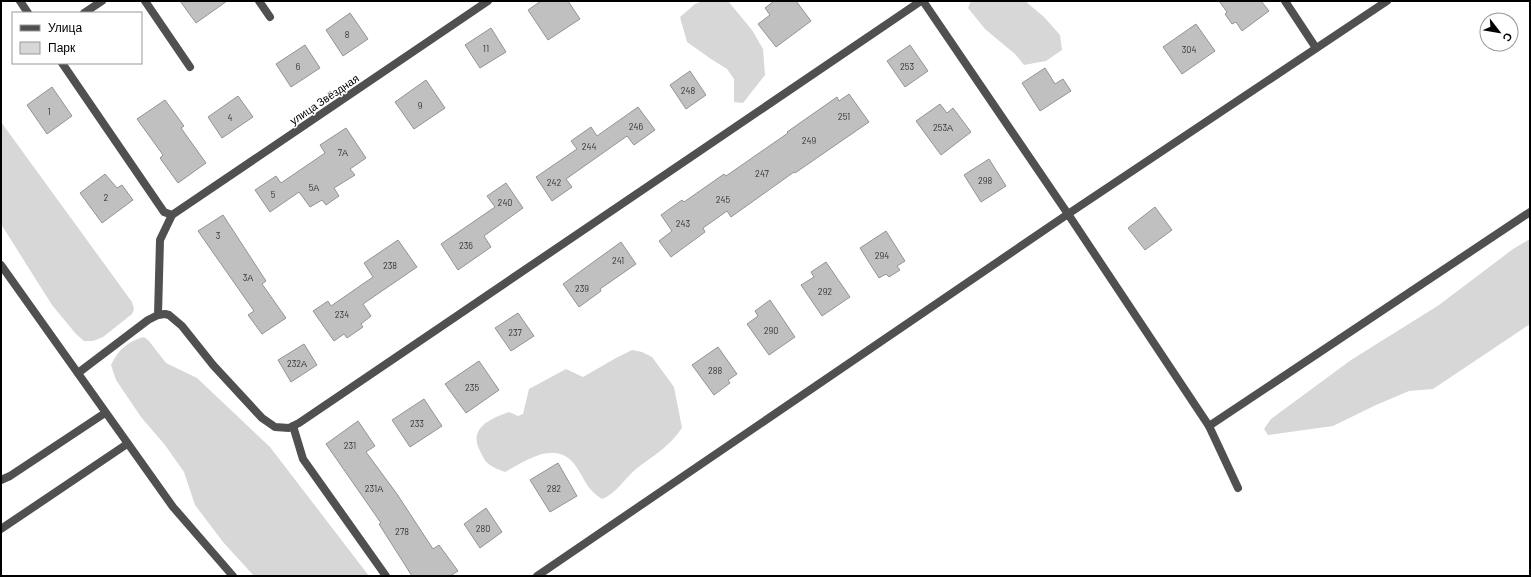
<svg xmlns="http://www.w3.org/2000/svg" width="1531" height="577" font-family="Barlow,sans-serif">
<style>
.green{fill:#d7d7d7}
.building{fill:#c0c0c0;stroke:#949494}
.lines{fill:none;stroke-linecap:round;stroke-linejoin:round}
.lane{stroke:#505050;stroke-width:8}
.street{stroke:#505050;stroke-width:8}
.labels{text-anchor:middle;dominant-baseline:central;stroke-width:3;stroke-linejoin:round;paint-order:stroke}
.number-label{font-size:9px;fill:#303030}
.street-label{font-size:11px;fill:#000;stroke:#fff}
</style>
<rect width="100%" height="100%" fill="#fff"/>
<g class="green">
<path d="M703,1H728L752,30L763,49L765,75L743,103L734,102V79L727,69L711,59L687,42L680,17L695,4Z"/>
<path d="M971,1H1025L1044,17L1060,35L1062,50L1046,61L1024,65L1015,54L985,29L968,8Z"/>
<path d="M1,122L132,302L134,309L132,314L103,337L93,341H84L76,334L52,305L1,224Z"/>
<path d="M1530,239V324L1433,389L1409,391L1376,405L1333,426L1268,435L1264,429L1271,419L1351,360L1439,305L1513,249Z"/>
<path d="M144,337L149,341L166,363L197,378L270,447L369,576H254L223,542L195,505L184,472L165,445L141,417L116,380L111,365C118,350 128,341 144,337Z"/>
<path d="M632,350L642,352L652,357L674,387L682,428C668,448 654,455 636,469C624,479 616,494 602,499C590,492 586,483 579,471C560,437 530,458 505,472C500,470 494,468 490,465C486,463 483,457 481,453C467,429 489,419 509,412L518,416L523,414L529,389L566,369L583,377L616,358Z"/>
</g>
<g class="building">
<path d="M180,1H227L196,23Z"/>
<path d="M541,1H568L580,19L548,40L528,10Z"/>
<path d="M774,1H796L811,21L776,47L758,24L770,15L765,8Z"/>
<path d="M1219,1H1261L1269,11L1242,31L1236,22L1232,24L1225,14L1227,12Z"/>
<path d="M350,13L368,39L343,56L326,30Z"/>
<path d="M1196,24L1215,51L1182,74L1163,47Z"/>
<path d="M491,28L506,52L480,68L465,45Z"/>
<path d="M305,45L320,68L291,87L276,64Z"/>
<path d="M910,45L928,71L905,87L887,61Z"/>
<path d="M1045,68L1055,84L1063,79L1071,91L1040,111L1022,83Z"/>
<path d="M690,71L706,95L686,109L670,85Z"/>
<path d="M426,80L445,108L414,129L395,102Z"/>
<path d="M52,87L72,116L47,134L27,105Z"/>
<path d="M849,94L869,122L795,173L794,172L731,217L727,211L703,228L705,232L671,257L659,241L672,231L661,215L682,200L684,202L724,174L726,176L788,133L787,132L837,97L839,101Z"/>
<path d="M238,96L253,117L222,138L208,117Z"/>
<path d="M165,100L184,126L181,128L206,163L178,183L160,158L163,155L137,119Z"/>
<path d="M940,104L947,113L953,108L971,132L941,155L916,121Z"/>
<path d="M638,107L655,130L634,145L627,136L566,179L572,187L552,201L536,177L577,149L571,141L591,127L597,136Z"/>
<path d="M346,128L366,158L350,169L355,175L334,188L339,196L326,205L322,200L310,207L299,192L270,212L255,190L276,176L281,183L325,153L320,145Z"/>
<path d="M989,159L1006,186L981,202L964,175Z"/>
<path d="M105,174L117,188L122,185L133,200L102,223L80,193Z"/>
<path d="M506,183L523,208L484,236L491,247L458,270L441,244L495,207L487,196Z"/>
<path d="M1155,207L1172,230L1145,250L1128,228Z"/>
<path d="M223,215L266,281L262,284L286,318L262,334L248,315L254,311L198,231Z"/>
<path d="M886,231L905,261L897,266L900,270L889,277L886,274L879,278L860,248Z"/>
<path d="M398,240L417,267L363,304L371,316L361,324L363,327L347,338L344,334L334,341L313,311L328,301L331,306L373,277L364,263Z"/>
<path d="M621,242L636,264L600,289L601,291L579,307L563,284Z"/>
<path d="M826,262L850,297L822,316L801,285L814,277L811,272Z"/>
<path d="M770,300L795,337L769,355L747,324L758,316L755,311Z"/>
<path d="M518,313L534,336L511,351L495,328Z"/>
<path d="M304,344L317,365L291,382L278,360Z"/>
<path d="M718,347L737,374L728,380L730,383L714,395L692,365Z"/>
<path d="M479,361L499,390L466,413L445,384Z"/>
<path d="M424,399L442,426L410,447L392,420Z"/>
<path d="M358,421L375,446L366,452L397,494L433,549L439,545L458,571L450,576H412L379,524L381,523L326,444Z"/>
<path d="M558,463L577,496L550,512L530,480Z"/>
<path d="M486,508L502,532L480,548L464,524Z"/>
</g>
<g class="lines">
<g class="lane">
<path d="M20,1L28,13"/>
<path d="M145,1L190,67"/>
<path d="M259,1L270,17"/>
<path d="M923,1L1068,214L1209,426L1238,488"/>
<path d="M1285,1L1316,48"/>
<path d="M84,13L102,1"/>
<path d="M62,63L164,212L172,215"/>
<path d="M158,315L160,240L172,215L488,1"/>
<path d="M78,373L148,320L158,315L165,314L169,315L182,326L213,365L262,418L275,427L289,428L299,423L921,1"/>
<path d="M293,426L303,459L386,576"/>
<path d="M1209,426L1530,212"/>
<path d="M1,480L10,476L105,413"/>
<path d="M1,529L127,444"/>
<path d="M537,576L1068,214L1387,1"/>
</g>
<path class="street" d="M1,265L173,507L233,576"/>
</g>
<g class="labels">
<g class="number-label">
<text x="347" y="34">8</text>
<text x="486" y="48">11</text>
<text x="1189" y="49">304</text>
<text x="298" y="66">6</text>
<text x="907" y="66">253</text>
<text x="688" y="90">248</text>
<text x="420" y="105">9</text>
<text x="49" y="111">1</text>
<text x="844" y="116">251</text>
<text x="230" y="117">4</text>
<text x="636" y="126">246</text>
<text x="943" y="127">253А</text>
<text x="809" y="140">249</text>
<text x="589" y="146">244</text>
<text x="343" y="152">7А</text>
<text x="762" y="173">247</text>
<text x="985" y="180">298</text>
<text x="554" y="182">242</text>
<text x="314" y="187">5А</text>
<text x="273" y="194">5</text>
<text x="106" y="197">2</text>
<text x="723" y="199">245</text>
<text x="505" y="202">240</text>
<text x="683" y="223">243</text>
<text x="218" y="235">3</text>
<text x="466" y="245">236</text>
<text x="882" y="255">294</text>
<text x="618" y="260">241</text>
<text x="390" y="265">238</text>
<text x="248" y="277">3А</text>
<text x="582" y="288">239</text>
<text x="825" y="291">292</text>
<text x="342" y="314">234</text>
<text x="771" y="330">290</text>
<text x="515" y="332">237</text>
<text x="297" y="363">232А</text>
<text x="715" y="370">288</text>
<text x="472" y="387">235</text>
<text x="417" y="423">233</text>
<text x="350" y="445">231</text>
<text x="374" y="488">231А</text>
<text x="554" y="488">282</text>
<text x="483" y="528">280</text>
<text x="402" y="531">278</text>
</g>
<g class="street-label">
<text transform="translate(324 99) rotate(-34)">улица Звёздная</text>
</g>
</g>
<rect width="1531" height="577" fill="none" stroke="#000000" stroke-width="4"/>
<rect x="12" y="12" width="130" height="52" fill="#ffffff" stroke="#999999"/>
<rect x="20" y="25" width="20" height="6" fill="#505050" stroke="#999999"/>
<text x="48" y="32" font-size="12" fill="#000000">Улица</text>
<rect x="20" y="42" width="20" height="12" fill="#d7d7d7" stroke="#999999"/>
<text x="48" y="52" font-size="12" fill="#000000">Парк</text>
<g transform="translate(1499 32) rotate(121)"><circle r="19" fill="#ffffff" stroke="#999999"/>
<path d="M0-3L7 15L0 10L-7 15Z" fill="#000000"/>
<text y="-6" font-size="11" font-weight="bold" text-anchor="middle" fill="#000000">С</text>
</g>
</svg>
